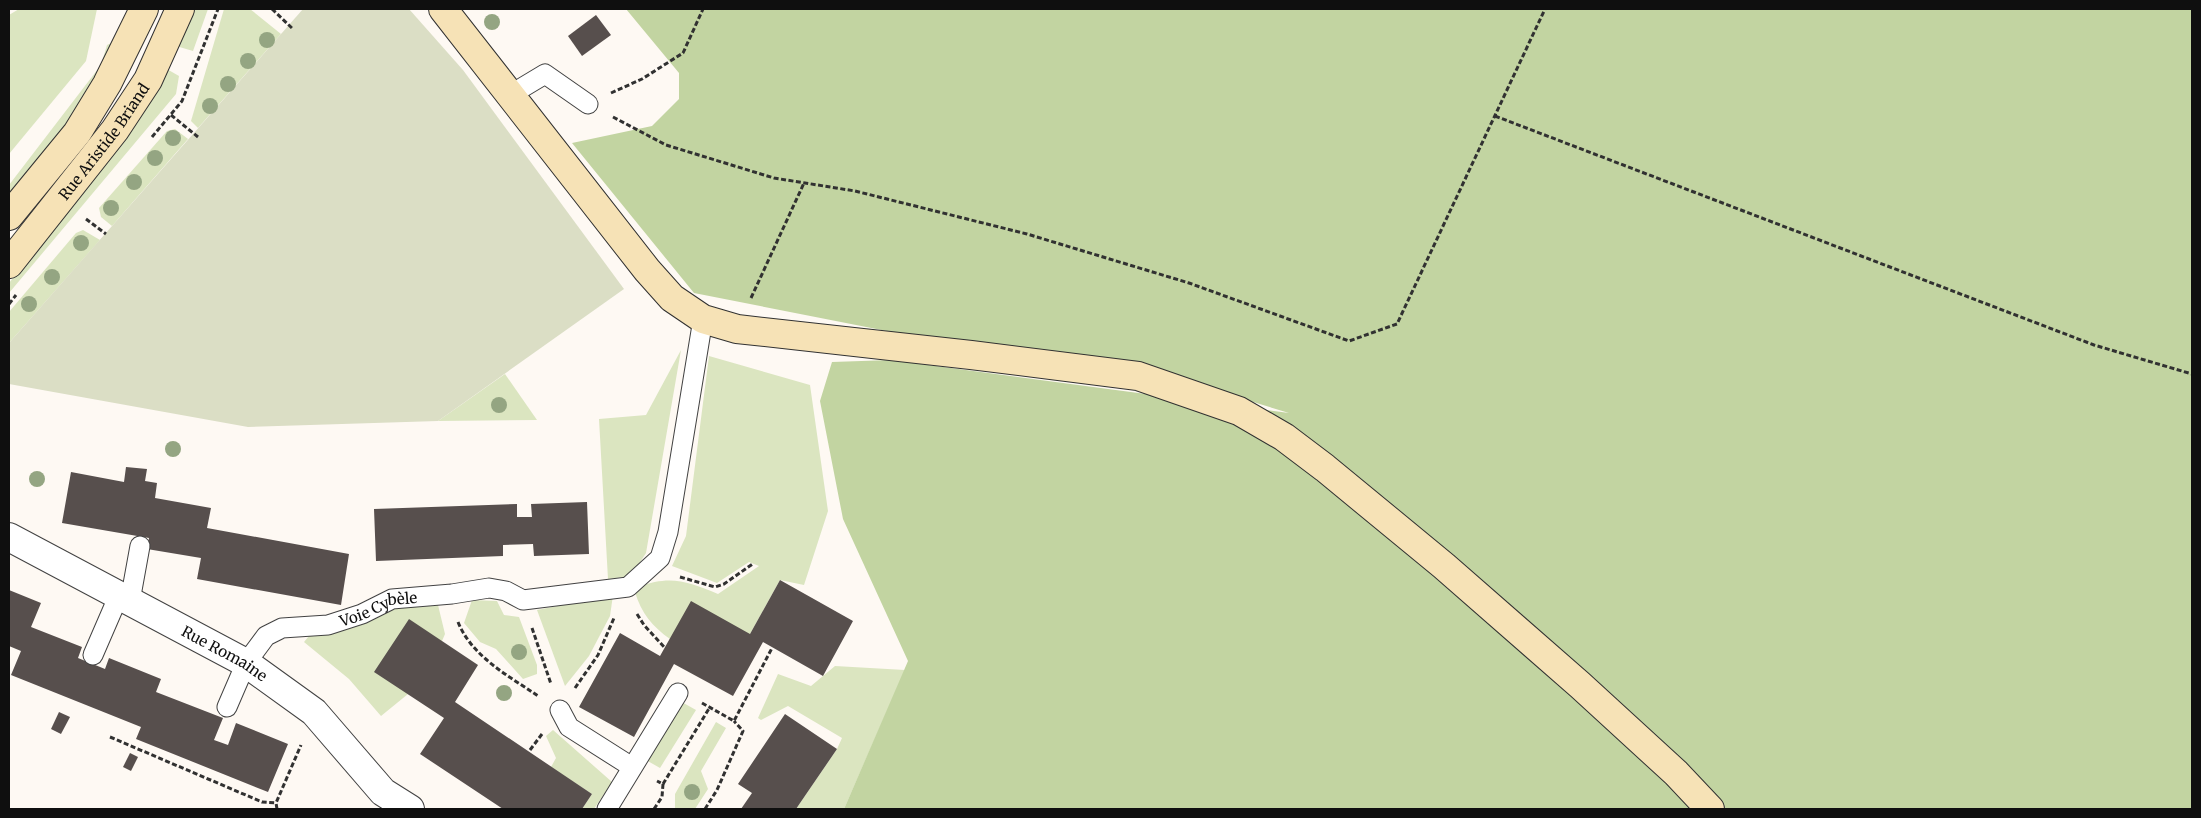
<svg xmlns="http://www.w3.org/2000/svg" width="2201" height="818" font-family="Merriweather,serif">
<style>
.green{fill:#dbe5c0}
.forest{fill:#c2d4a1}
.cemetery{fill:#dbdec5}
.building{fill:#574f4d}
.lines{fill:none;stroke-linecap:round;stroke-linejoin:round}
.lane-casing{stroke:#424242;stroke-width:21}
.street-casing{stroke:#424242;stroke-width:30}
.secondary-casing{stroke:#313131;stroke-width:30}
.path{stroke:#313131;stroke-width:3;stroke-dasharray:5 2.5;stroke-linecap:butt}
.lane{stroke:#fff;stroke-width:19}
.street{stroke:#fff;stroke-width:28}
.secondary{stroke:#f6e2b6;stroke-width:28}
.tree{fill:#94a582}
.labels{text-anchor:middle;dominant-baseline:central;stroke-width:5;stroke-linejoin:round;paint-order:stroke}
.street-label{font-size:15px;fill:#0f0f0f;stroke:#fff}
</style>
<rect width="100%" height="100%" fill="#fef9f3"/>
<g class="green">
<path d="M19,9H97L86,61L9,154V15Z"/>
<path d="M192,9H208L193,51L176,46Z"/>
<path d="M224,9H250L281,34L198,128L191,121Z"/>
<path d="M113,42L108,65L64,127L9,196V185L101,65L107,45Z"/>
<path d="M165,68L179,76L176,94L9,293V283L94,178Z"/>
<path d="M175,129L188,139L112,226L101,217L99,208L167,131Z"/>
<path d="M83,230L100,240L9,343V312L76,233Z"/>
<path d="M681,350L646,553L631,576L608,579L599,419L646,415Z"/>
<path d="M709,356L810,385L828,511L804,585L780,580L750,634L670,639C653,627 641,613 635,592L638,587C670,575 687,581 718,594L759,566L749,562L717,583L672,566L686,536Z"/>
<path d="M505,374L537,420L438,421Z"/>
<path d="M613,595L610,616L589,656L565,686L537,610Z"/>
<path d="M472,600L497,601L504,615L519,617L537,665V674L523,679L496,649L480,642L464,623Z"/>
<path d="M438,605L445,634L442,641L408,694L381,716L349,679L304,642L309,636L336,632L399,607Z"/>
<path d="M835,666L905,670L844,809H796L837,749L842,738L788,706L761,720L758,718L778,674L811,686Z"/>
<path d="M680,701L696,710L660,768L646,760Z"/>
<path d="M716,722L726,728L701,771L708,789L695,809H675V794Z"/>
<path d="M553,730L612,782L594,809H582L592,794L551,767L556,758L546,736Z"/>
</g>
<path class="forest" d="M626,9H2192V809H844L908,661L843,519L820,401L832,362L891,360L1289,413L1120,361L907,335L694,293L572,143L652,126L679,99V73Z"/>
<path class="cemetery" d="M303,9H409L463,70L624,289L438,421L248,427L9,384V343Z"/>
<g class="building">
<path d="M596,15L611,35L582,56L568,36Z"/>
<path d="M126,467L147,469L145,481L157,483L155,498L211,508L207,528L349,554L341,605L197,579L201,558L147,549L149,538L62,523L71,472L124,482Z"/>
<path d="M587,502L589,554L534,556L533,544L503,545V556L376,561L374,509L517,504V517H532L531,504Z"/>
<path d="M780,580L853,621L823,676L763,642L733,696L674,664L634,737L579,707L620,633L660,656L691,601L750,634Z"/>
<path d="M9,590L41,603L31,627L82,647L78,658L105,669L109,658L161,679L156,692L223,718L214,740L228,745L236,723L288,744L268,792L136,739L141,727L11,675L21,651L9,646Z"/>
<path d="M409,619L478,665L455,702L592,794L582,809H503L420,754L444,718L374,672Z"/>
<path d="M59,712L70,717L61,734L51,729Z"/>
<path d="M785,714L837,749L796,809H741L752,793L738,784Z"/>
<path d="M130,753L138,757L131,771L123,767Z"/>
</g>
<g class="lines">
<defs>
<g id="lane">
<path d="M510,95L545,74L588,104"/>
<path d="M130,601L140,546"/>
<path d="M93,655L119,595"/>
<path id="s1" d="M227,707L246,663L266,636L282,628L328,625L362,614L392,599L452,594L489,588L506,591L523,600L628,587L660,558L668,532L703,319"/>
<path d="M560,710L569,727L632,767"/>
<path d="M607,809L678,693"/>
</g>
<g id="street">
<path id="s2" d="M9,537L246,663L314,712L383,792L410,809"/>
</g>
<g id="secondary">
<path d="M443,9L647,270L672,298L703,319L737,329L971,355L1138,376L1239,411L1284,437L1325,468L1444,566L1580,685L1676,773L1710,809"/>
<path d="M9,216L77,133L107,84L144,9"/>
<path id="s3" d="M9,264L115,130L148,80L180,9"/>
</g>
</defs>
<use href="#lane" class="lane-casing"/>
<use href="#street" class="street-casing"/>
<use href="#secondary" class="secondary-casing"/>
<g class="path">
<path d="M272,9L293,29"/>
<path d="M611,93L642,79L683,53L703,9"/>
<path d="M171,115L198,137"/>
<path d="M1495,116L2094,345L2192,374"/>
<path d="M613,117L666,145L774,178L855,191L1027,234L1189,283L1349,341L1397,324L1545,9"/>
<path d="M152,137L182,101L218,9"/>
<path d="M86,219L106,234"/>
<path d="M751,298L804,183"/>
<path d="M9,304L16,295"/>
<path d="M680,577L715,587L724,584L754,563"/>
<path d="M637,614L644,625L665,648"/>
<path d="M458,622C472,657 509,676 538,696"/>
<path d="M532,628L551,684"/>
<path d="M575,688L598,655L614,618"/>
<path d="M702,703L734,721L772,648"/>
<path d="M110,737L262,802L276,803"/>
<path d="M530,750L542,734"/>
<path d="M663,784L710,707"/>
<path d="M277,809L276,803L301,745"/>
<path d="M654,809L662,797L663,784L657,781"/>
<path d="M705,809L717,790L743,731L734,721"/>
</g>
<use href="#lane" class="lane"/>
<use href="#street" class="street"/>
<use href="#secondary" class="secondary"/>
</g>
<g class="tree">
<circle cx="492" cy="22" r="8"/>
<circle cx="267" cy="40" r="8"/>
<circle cx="248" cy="61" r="8"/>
<circle cx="228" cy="84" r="8"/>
<circle cx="210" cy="106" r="8"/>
<circle cx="173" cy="138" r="8"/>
<circle cx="155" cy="158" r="8"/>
<circle cx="134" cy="182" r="8"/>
<circle cx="111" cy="208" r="8"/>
<circle cx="81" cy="243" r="8"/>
<circle cx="52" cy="277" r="8"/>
<circle cx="29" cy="304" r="8"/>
<circle cx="499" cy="405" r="8"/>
<circle cx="173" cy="449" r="8"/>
<circle cx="37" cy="479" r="8"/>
<circle cx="519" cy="652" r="8"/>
<circle cx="504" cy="693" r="8"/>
<circle cx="692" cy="792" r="8"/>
</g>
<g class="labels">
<g class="street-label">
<text stroke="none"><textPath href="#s3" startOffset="155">Rue Aristide Briand</textPath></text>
<text stroke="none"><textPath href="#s1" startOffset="199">Voie Cybèle</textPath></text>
<text stroke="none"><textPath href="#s2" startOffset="245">Rue Romaine</textPath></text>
</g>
</g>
<rect width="2201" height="818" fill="none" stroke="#0f0f0f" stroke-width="20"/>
</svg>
